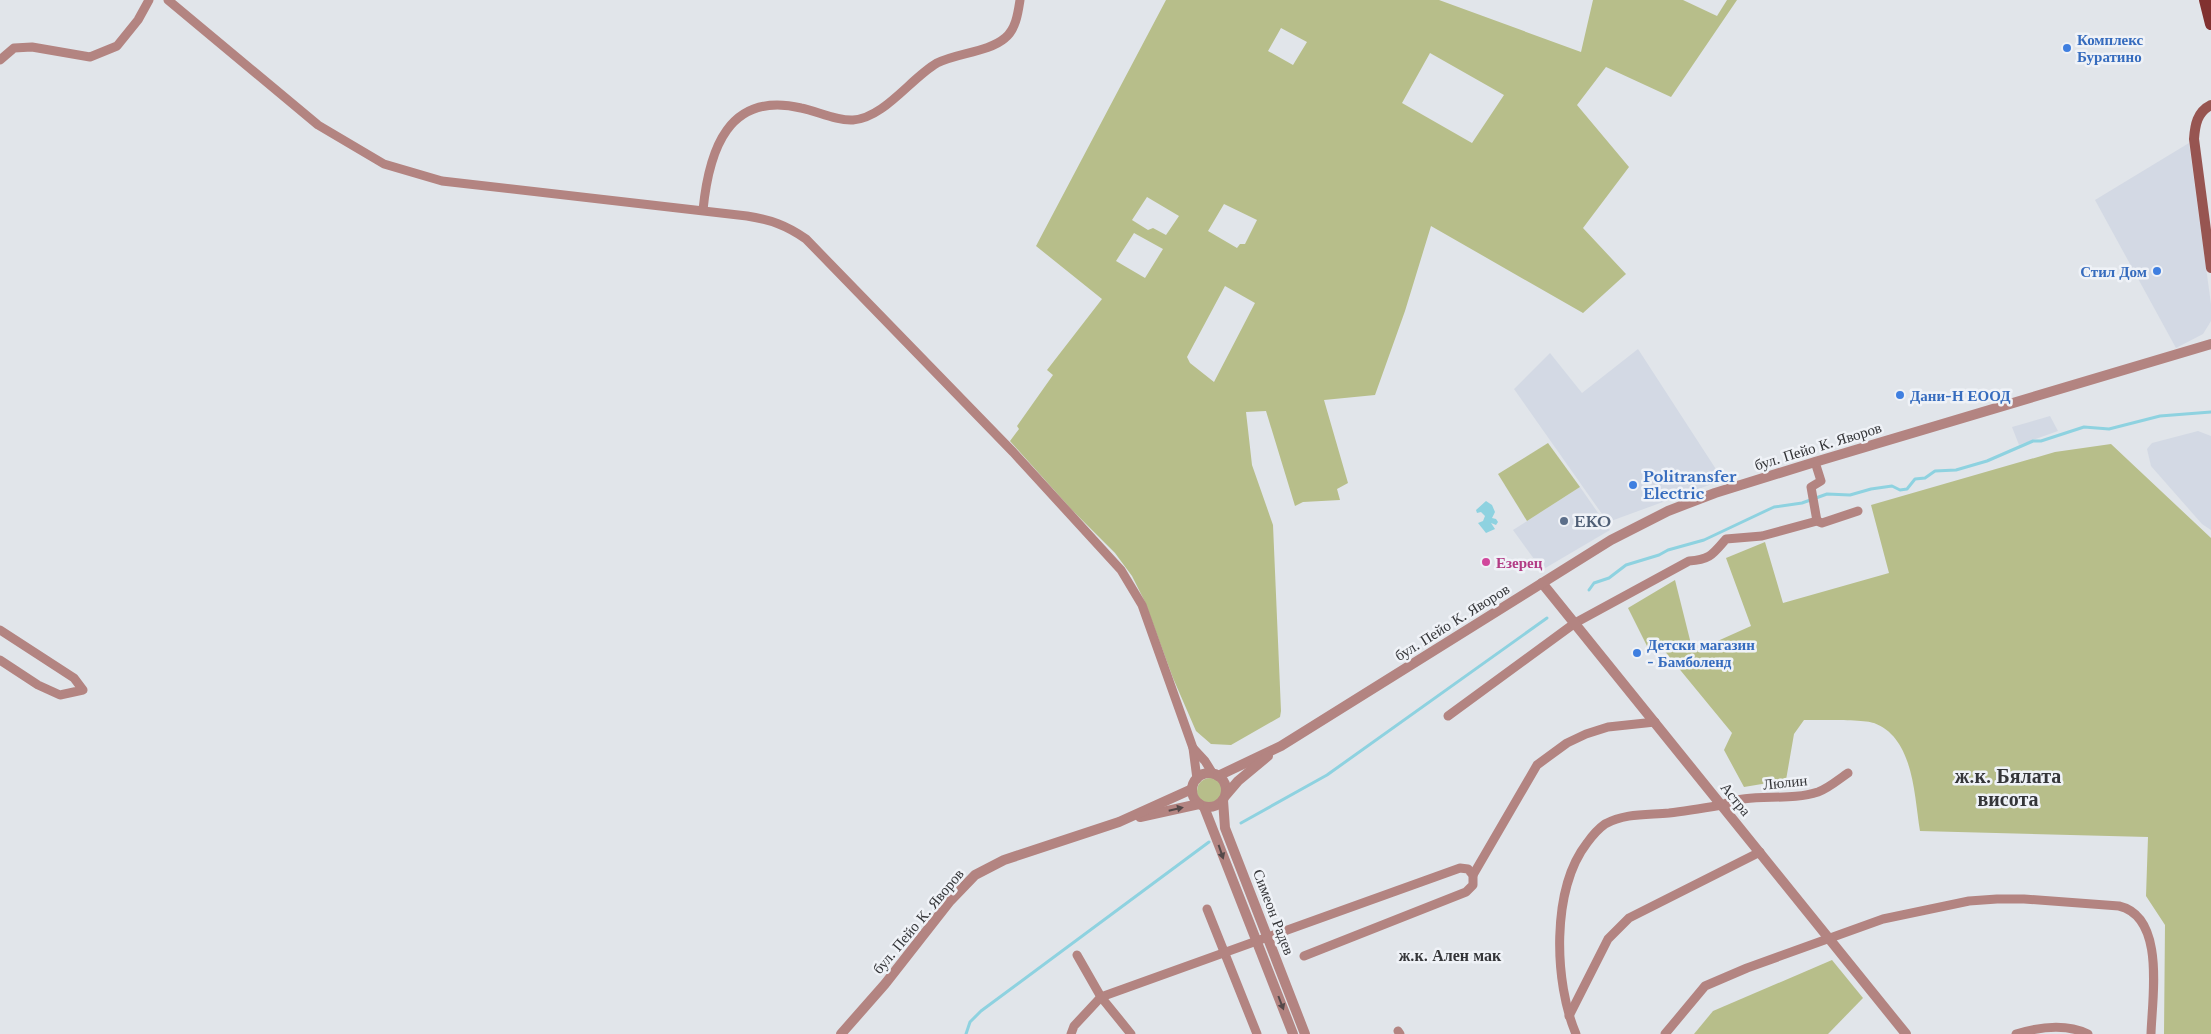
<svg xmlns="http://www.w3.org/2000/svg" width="2211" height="1034" font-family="'Libre Baskerville',serif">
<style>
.built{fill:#d3d9e4}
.green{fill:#b7be8a;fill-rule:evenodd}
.water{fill:#8ed2e0}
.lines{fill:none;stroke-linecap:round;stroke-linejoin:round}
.stream{stroke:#8ed2e0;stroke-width:3}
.minor{stroke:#b38481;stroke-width:9}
.tertiary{stroke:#b38481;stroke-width:10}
.secondary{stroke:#975551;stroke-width:10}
.primary{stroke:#813130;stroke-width:12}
.oneway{fill:#54494a}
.shop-dot{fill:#3f7fe0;stroke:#eff2f7;stroke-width:2}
.service-dot{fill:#5c6f8a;stroke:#eff2f7;stroke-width:2}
.hotel-dot{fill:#d1479c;stroke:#eff2f7;stroke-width:2}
.labels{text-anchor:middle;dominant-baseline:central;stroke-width:5;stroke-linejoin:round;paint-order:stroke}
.shop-label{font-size:15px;font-weight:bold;fill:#366cbe;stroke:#eff2f7;text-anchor:start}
.street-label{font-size:15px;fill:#343538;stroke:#eff2f7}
.service-label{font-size:15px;font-weight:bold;fill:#4e5e75;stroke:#eff2f7;text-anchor:start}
.hotel-label{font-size:15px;font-weight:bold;fill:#b23c85;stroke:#eff2f7;text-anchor:start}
.neighbourhood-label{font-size:16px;font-weight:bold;fill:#343538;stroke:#eff2f7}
.district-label{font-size:20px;font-weight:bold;fill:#343538;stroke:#eff2f7}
</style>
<rect width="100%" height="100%" fill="#e1e5ea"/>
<g class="built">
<path d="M2189,143L2211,304V321L2203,334L2176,348L2095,200Z"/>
<path d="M1638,349L1723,480L1611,521L1602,514L1514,389L1550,353L1582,393Z"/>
<path d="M2050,416L2058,431L2019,445L2012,427Z"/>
<path d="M2198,431L2211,436V530L2202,524L2151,466L2147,449L2152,443Z"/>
<path d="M1580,487L1610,530L1542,570L1513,530Z"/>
</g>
<g class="green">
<path d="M1166,0H1439L1581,52L1593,0H1683L1717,16L1727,0H1737L1671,97L1606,67L1577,105L1629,167L1583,228L1626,274L1583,313L1431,226L1405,311L1375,395L1324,400L1348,483L1337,489L1340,500L1303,502L1295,506L1266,411L1246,412L1252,465L1273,525L1281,711L1280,717L1231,745L1211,744L1196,731L1173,678L1145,602L1132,576L1115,553L1072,510L1010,441L1019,429L1017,426L1053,375L1047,370L1102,299L1036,246ZM1281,28L1307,42L1293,65L1268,51ZM1430,53L1504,95L1472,143L1402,103ZM1147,197L1179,216L1166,235L1153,228L1148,230L1132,220ZM1224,204L1257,220L1245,244H1240L1237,248L1208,231ZM1134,233L1163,249L1145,278L1116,261ZM1225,286L1255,303L1214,382L1190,363L1187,357Z"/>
<path d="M1548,443L1580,487L1527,521L1498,474Z"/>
<path d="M2111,444L2211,538V1034H2164L2165,925L2146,896L2148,837L1920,831C1914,795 1914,738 1874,723C1864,719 1817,720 1804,720L1794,734L1786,780L1744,787L1724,750L1732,733L1658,643L1649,650L1628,608L1675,580L1693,652L1751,626L1726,558L1765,542L1783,603L1889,573L1871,505L2055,452Z"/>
<circle cx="1210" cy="791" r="13"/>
<path d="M1832,960L1863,998L1828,1034H1694L1713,1011Z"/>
</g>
<path class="water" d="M1486,501L1492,505L1495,512L1492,518L1496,519L1498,522L1496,525L1491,523L1495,529L1486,533L1478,523L1483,521L1485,516L1481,512L1477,513L1476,510Z"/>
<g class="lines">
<g class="stream">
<path d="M1589,590L1594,583L1609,578L1626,565L1659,555L1668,550L1704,540L1774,507L1802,503L1827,494L1850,495L1871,489L1892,486L1900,490L1907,489L1915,479L1925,478L1935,471L1956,470L1987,461L2033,441H2041L2084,427L2109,429L2160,416L2211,412"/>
<path d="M1241,823L1327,775L1547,618"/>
<path d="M966,1034L970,1022L981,1011L1209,842"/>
</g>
<g class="minor">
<path d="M168,0L318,125L384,164L442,181L747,216C771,220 786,225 806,239L1013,452L1121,570L1142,605L1193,748L1197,779"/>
<path d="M0,60L14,48L32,47L90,57L117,46L138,20L149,0"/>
<path d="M703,210C709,150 728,91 801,108C817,111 836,121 853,120C884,118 911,78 937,63C956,53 989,52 1005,38C1016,29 1018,13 1020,0"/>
<path d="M1815,462L1821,481L1811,487L1817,521"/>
<path d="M0,630L74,678L83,690L60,695L38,685L0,660"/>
<path d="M1448,716L1575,623L1689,561C1710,560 1713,554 1726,539L1762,536L1817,521L1822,523L1858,511"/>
<path d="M1193,748L1205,761L1213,774"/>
<path d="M1473,875L1537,765L1567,743L1586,734L1608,727L1655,722"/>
<path d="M1207,909L1257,1034"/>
<path d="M1077,955L1101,997L1131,1034"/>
<path d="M1569,1016L1608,939L1629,918L1760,852"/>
<path d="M1398,1031L1400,1034"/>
<path d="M1071,1034L1074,1026L1101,997L1460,868L1468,869L1473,875V885L1466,892L1304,956"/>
<path d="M1576,1034C1554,983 1551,889 1587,843C1592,836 1598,829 1605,824C1625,813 1647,815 1669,813C1686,811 1704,808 1722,805C1747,792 1788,802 1818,792C1829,788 1839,779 1848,773"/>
<path d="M1665,1034L1705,986L1747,968L1883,919L1969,901L1997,899H2024L2119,906C2166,917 2152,998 2151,1034"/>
<path d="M2016,1034C2039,1027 2065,1023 2088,1034"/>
</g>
<g class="tertiary">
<path d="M1542,583L1906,1034"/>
<circle cx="1209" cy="790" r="17"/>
<path d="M1218,776L1281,746L1611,540L1668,511L1715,493L1815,462L2211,344"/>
<path d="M1226,795L1238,781L1268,756"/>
<path d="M1223,800L1225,828L1305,1034"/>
<path d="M1204,807L1293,1034"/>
<path d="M1140,817L1199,804"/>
<path d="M841,1034L885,984L950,901L975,875L1004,860L1119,822L1192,789"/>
</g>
<path class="secondary" d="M2211,105C2197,112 2195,125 2194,139L2211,268"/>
<path class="primary" d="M2205,0L2211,24"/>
</g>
<defs><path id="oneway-solid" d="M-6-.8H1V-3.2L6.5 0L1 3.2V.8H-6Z" transform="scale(1.25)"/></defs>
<g class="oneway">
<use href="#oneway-solid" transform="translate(1176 809) rotate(-13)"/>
<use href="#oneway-solid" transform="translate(1221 852) rotate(71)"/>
<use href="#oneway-solid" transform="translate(1281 1003) rotate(69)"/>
</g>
<g class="shop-dot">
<circle cx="2067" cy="48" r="5"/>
<circle cx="2157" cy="271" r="5"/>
<circle cx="1900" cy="395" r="5"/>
<circle cx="1633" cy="485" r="5"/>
<circle cx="1637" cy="653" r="5"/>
</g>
<circle class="service-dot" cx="1564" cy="521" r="5"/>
<circle class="hotel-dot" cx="1486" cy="562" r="5"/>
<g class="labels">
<g class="shop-label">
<text x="2077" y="39">Комплекс<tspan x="2077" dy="17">Буратино</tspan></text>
<text x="2147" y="271" text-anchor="end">Стил Дом</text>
<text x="1910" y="395">Дани-Н ЕООД</text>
<text x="1643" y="476">Politransfer<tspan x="1643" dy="17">Electric</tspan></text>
<text x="1647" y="644">Детски магазин<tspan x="1647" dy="17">- Бамболенд</tspan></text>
</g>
<g class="street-label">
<text transform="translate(1818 446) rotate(-17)">бул. Пейо К. Яворов</text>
<text transform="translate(1452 622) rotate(-32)">бул. Пейо К. Яворов</text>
<text transform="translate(1785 782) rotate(-6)">Люлин</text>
<text transform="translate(1736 799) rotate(51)">Астра</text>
<text transform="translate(1274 912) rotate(69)">Симеон Радев</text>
<text transform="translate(918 921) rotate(-50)">бул. Пейо К. Яворов</text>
</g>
<g class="service-label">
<text x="1574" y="521">EKO</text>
</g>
<g class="hotel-label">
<text x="1496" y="562">Езерец</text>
</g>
<g class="neighbourhood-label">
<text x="1450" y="955">ж.к. Ален мак</text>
</g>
<g class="district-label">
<text x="2008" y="776">ж.к. Бялата<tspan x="2008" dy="23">висота</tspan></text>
</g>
</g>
</svg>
